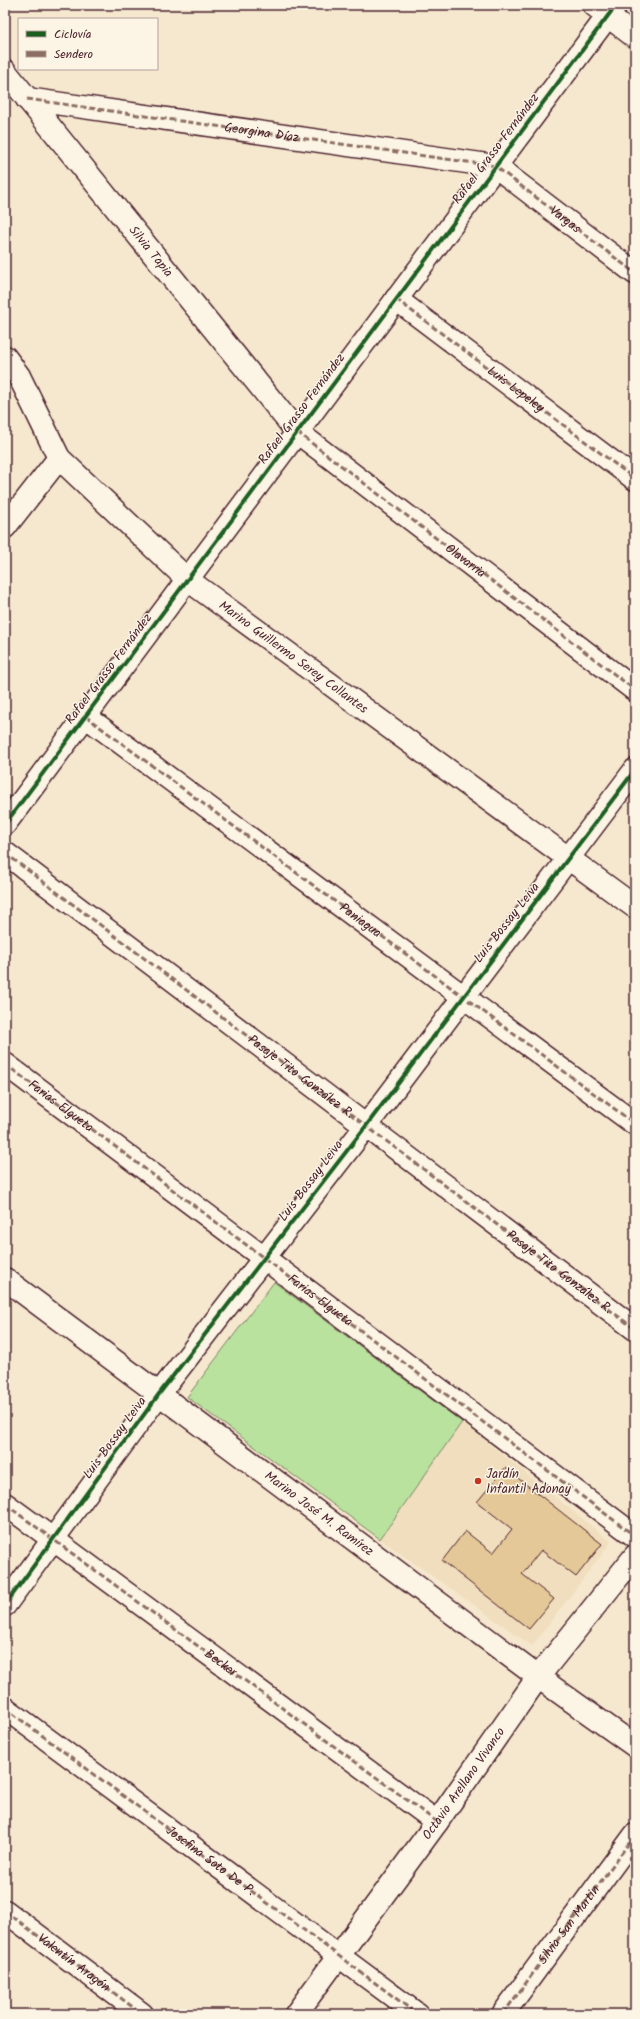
<svg xmlns="http://www.w3.org/2000/svg" width="640" height="2019" font-family="Kalam,sans-serif">
<style>
.built{fill:#f0debe}
.green{fill:#b8e29e;stroke:#818064}
.building{fill:#e4c898;stroke:#4a1f2b}
.lines{fill:none;stroke-linecap:round;stroke-linejoin:round}
.minor-casing{stroke:#4a1f2b;stroke-width:25}
.minor{stroke:#fcf5e5;stroke-width:22}
.quiet{stroke:#8d6e63;stroke-width:3;stroke-dasharray:6 3;stroke-linecap:butt}
.cycleway-casing{stroke:#fcf5e5;stroke-width:6}
.cycleway{stroke:#1b5e20;stroke-width:4}
.poi-dot{fill:#c8321e;stroke:#fcf5e5;stroke-width:1.5}
.labels{text-anchor:middle;dominant-baseline:central;stroke-width:3;stroke-linejoin:round;paint-order:stroke}
.street-label{font-size:13px;fill:#4a1f2b;stroke:#fcf5e5}
.poi-label{font-size:13px;fill:#4a1f2b;stroke:#fcf5e5;text-anchor:start}
</style>
<rect width="100%" height="100%" fill="#f5e8ce"/>
<filter id="ink" filterUnits="userSpaceOnUse"><feTurbulence type="fractalNoise" baseFrequency=".025" numOctaves="2"/><feDisplacementMap in="SourceGraphic" scale="8" xChannelSelector="R" yChannelSelector="G"/><feConvolveMatrix kernelMatrix="1 2 1 2 8 2 1 2 1" color-interpolation-filters="sRGB"/></filter>
<g filter="url(#ink)">
<path class="built" d="M462,1422L611,1542L532,1646L380,1539Z"/>
<path class="green" d="M274,1282L462,1422L380,1539L187,1397Z"/>
<path class="building" d="M505,1468L602,1544L576,1577L541,1550L522,1574L554,1599L529,1629L442,1561L465,1531L493,1553L512,1529L477,1502Z"/>
<g class="lines">
<defs>
<g id="minor">
<path d="M594,5L635,37"/>
<path id="s1" d="M5,71L297,432L635,690"/>
<path id="s2" d="M27,99L495,166L635,273"/>
<path d="M396,299L635,479"/>
<path id="s3" d="M5,357L19,376L59,458L188,580L635,907"/>
<path d="M5,527L59,458"/>
<path d="M85,716L635,1124"/>
<path d="M5,824L616,5"/>
<path id="s4" d="M5,853L635,1329"/>
<path d="M5,1064L635,1536"/>
<path id="s5" d="M5,1279L538,1677L635,1746"/>
<path d="M5,1504L437,1822"/>
<path d="M5,1605L159,1394L366,1126L635,770"/>
<path d="M5,1708L417,2014"/>
<path d="M5,1911L142,2014"/>
<path id="s6" d="M296,2014L437,1822L538,1677L635,1556"/>
<path id="s7" d="M503,2014L635,1835"/>
</g>
</defs>
<use href="#minor" class="minor-casing"/>
<use href="#minor" class="minor"/>
<g class="quiet">
<path d="M27,99L495,166L635,273"/>
<path id="s8" d="M396,299L635,479"/>
<path id="s9" d="M297,432L635,690"/>
<path id="s10" d="M85,716L635,1124"/>
<path d="M5,853L635,1329"/>
<path id="s11" d="M5,1064L635,1536"/>
<path id="s12" d="M5,1504L437,1822"/>
<path id="s13" d="M5,1708L417,2014"/>
<path id="s14" d="M5,1911L142,2014"/>
<path d="M503,2014L635,1835"/>
</g>
<defs>
<g id="cycleway">
<path d="M5,824L616,5"/>
<path d="M5,1605L159,1394L366,1126L635,770"/>
</g>
</defs>
<use href="#cycleway" class="cycleway-casing"/>
<use href="#cycleway" class="cycleway"/>
</g>
</g>
<circle class="poi-dot" cx="478" cy="1481" r="4"/>
<g class="labels">
<g class="street-label">
<text stroke="none"><textPath href="#s2" startOffset="237">Georgina Díaz</textPath></text>
<text transform="translate(496 149) rotate(-53)">Rafael Grasso Fernández</text>
<text stroke="none"><textPath href="#s2" startOffset="561">Vargas</textPath></text>
<text stroke="none"><textPath href="#s1" startOffset="232">Silvia Tapia</textPath></text>
<text stroke="none"><textPath href="#s8" startOffset="150">Luis Lepeley</textPath></text>
<text transform="translate(302 409) rotate(-53)">Rafael Grasso Fernández</text>
<text stroke="none"><textPath href="#s9" startOffset="212">Olavarria</textPath></text>
<text stroke="none"><textPath href="#s3" startOffset="423">Marino Guillermo Serey Collantes</textPath></text>
<text transform="translate(109 669) rotate(-53)">Rafael Grasso Fernández</text>
<text stroke="none"><textPath href="#s10" startOffset="343">Paniagua</textPath></text>
<text transform="translate(507 923) rotate(-52)">Luis Bossay Leiva</text>
<text stroke="none"><textPath href="#s4" startOffset="371">Pasaje Tito González R.</textPath></text>
<text stroke="none"><textPath href="#s11" startOffset="70">Farias Elgueta</textPath></text>
<text transform="translate(311 1181) rotate(-53)">Luis Bossay Leiva</text>
<text stroke="none"><textPath href="#s4" startOffset="695">Pasaje Tito González R.</textPath></text>
<text stroke="none"><textPath href="#s11" startOffset="394">Farias Elgueta</textPath></text>
<text transform="translate(115 1438) rotate(-54)">Luis Bossay Leiva</text>
<text stroke="none"><textPath href="#s5" startOffset="392">Marino José M. Ramírez</textPath></text>
<text stroke="none"><textPath href="#s12" startOffset="268">Becker</textPath></text>
<text stroke="none"><textPath href="#s6" startOffset="285">Octavio Arellano Vivanco</textPath></text>
<text stroke="none"><textPath href="#s13" startOffset="256">Josefina Soto De P.</textPath></text>
<text stroke="none"><textPath href="#s7" startOffset="111">Silvia San Martin</textPath></text>
<text stroke="none"><textPath href="#s14" startOffset="86">Valentín Aragón</textPath></text>
</g>
<g class="poi-label">
<text x="486" y="1474">Jardín<tspan x="486" dy="15">Infantil Adonay</tspan></text>
</g>
</g>
<rect width="640" height="2019" fill="none" stroke="#fcf5e5" stroke-width="20"/>
<rect x="10" y="10" width="620" height="1999" fill="none" stroke="#4a1f2b" stroke-width="1.5" filter="url(#ink)"/>
<rect x="18" y="18" width="140" height="52" fill="#fcf5e5" stroke="#b59f9b"/>
<rect x="26" y="31" width="20" height="6" fill="#1b5e20" stroke="#b59f9b"/>
<text x="54" y="38" font-size="12" fill="#4a1f2b">Ciclovía</text>
<rect x="26" y="51" width="20" height="6" fill="#8d6e63" stroke="#b59f9b"/>
<text x="54" y="58" font-size="12" fill="#4a1f2b">Sendero</text>
</svg>
